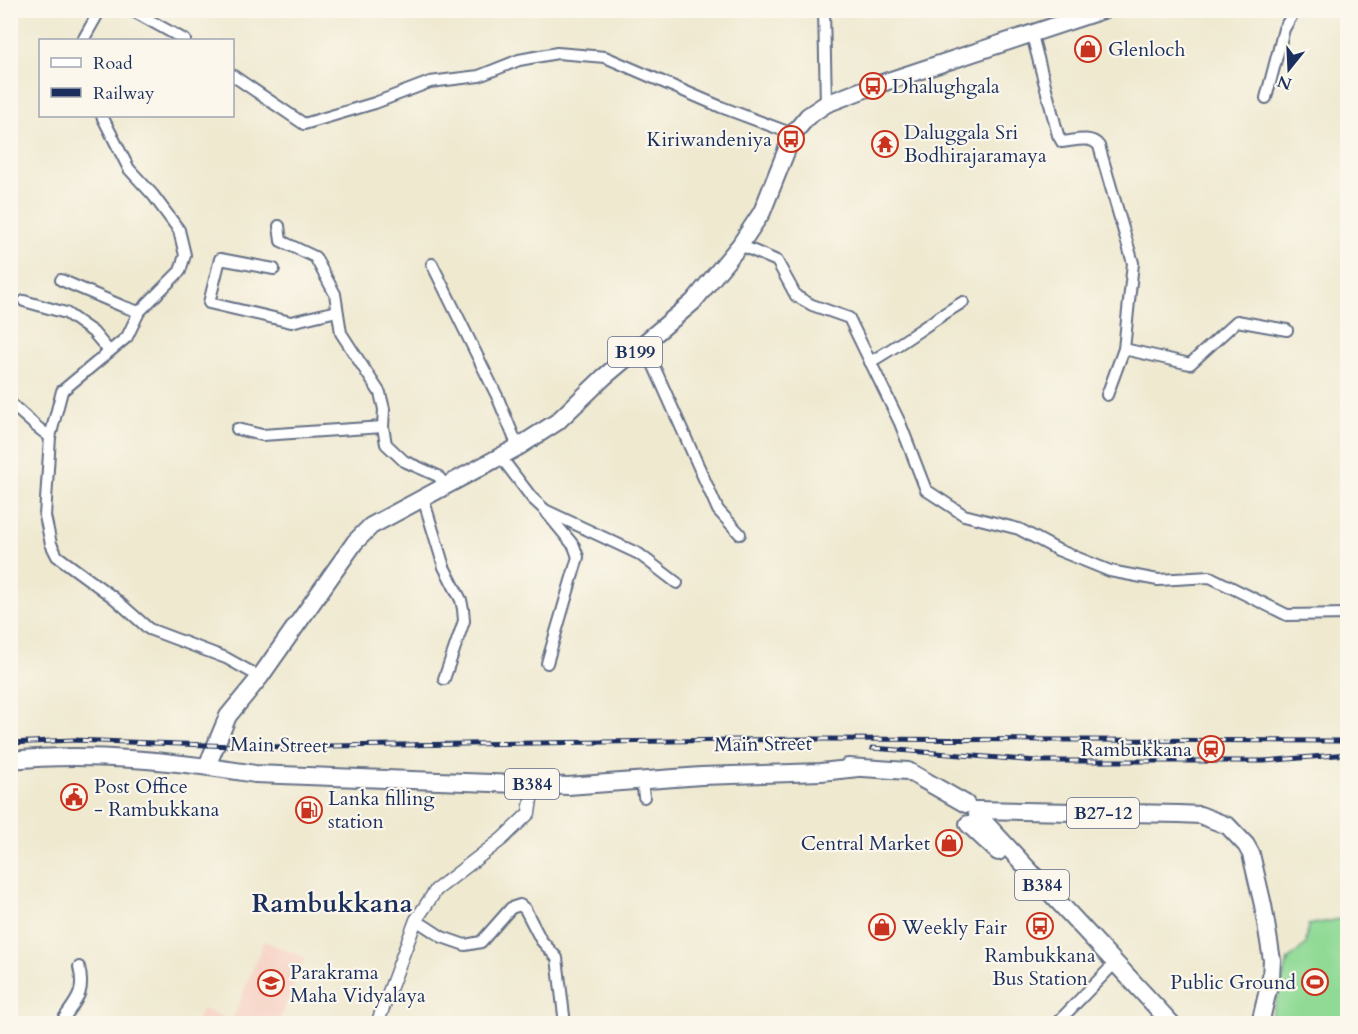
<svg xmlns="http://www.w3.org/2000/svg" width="1358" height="1034" font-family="Cardo,serif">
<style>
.built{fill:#f6d2c4}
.pitch{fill:#91da96;stroke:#56847a;stroke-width:1.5}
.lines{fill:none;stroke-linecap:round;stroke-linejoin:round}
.minor-casing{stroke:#657086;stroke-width:14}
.tertiary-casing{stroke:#657086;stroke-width:15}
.primary-casing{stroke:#657086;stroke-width:20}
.minor{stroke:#fff;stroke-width:10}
.tertiary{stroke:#fff;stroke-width:12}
.primary{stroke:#fff;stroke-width:16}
.rail-casing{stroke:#1b2f5e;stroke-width:5}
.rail{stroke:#fbf7ec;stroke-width:3;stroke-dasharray:9;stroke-linecap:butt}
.labels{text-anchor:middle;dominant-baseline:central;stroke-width:4.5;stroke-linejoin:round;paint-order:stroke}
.shield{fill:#fbf7ec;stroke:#5e6b89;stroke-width:1.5}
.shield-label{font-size:18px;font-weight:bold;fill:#1b2f5e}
.poi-label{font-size:20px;fill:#1b2f5e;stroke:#fbf7ec;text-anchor:start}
.street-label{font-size:20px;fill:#1b2f5e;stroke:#fbf7ec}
.district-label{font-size:26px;font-weight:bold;fill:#1b2f5e;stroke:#fbf7ec}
</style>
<rect width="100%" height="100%" fill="#fbf7ec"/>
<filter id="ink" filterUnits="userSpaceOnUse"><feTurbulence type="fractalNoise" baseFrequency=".0167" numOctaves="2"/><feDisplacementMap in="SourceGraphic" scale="12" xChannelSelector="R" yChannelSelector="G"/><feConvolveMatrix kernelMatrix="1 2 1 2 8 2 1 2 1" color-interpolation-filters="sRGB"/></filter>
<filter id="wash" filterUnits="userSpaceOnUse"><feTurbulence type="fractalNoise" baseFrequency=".008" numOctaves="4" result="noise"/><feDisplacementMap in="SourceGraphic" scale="24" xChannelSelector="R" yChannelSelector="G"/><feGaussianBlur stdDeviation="1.35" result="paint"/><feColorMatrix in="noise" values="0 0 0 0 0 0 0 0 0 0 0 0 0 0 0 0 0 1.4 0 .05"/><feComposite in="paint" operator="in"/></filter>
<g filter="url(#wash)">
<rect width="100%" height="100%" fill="#efe9d0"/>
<path class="built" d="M264,941L305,958L278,1023H196L202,1009L232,1021Z"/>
<path class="pitch" d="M1347,918V1023L1268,1024L1279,994L1288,960L1306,944L1308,925Z"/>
</g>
<g filter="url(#ink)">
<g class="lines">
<defs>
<g id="minor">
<path d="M131,10L185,40"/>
<path d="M824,10L826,104"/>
<path d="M1032,35L1058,135L1062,142C1074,141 1091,135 1099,146L1133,263L1124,349L1107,395"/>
<path d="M83,40L100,10"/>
<path d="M232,75L304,124L375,103L430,82L479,76L519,60L557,53L605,57L721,107L793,134"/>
<path d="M1266,98L1284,29L1295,10"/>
<path d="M102,116L129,169L153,195L179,230L185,255L180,271L139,312L127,337L62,391L50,437L45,516L51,544L57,556L114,598L149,629L226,658L260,677"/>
<path d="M279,226L281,241L315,257L335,294L341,333L380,393L384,409L383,427L386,444L404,461L438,476L445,485"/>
<path d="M740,245L777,261L796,296L812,305L849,318L900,423L926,490L964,515L1019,529L1058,550L1110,571L1158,580L1210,577L1287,615L1348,614"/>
<path d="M432,264L497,396L518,447"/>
<path d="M274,269L220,259L209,303L291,322L337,311"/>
<path d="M61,280L122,306L139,312"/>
<path d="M24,301L66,313L93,332L109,351"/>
<path d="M644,344L718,510L740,534"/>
<path d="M1124,349L1190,364L1237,321L1287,330"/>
<path d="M870,362C902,344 931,321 963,302"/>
<path d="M10,403L37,427L50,437"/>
<path d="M237,429L262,435L383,427"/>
<path d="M500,456L532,498L545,510L639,554L677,583"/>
<path d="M423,498L444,567L461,600L463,609L464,621L444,679"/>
<path d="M547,513L574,546L578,557L547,663"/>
<path d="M642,781L644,797"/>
<path d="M416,920L442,937L465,945L481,942L511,908L520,905L525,909L541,940L557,958L565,1024"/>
<path d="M60,1024C75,1001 86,995 79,967"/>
<path d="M1056,1024L1116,962"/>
</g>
<path id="tertiary" d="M377,1024L416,920L436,890L502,839L529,813L534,779"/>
<g id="primary">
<path d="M10,760C91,752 175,761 255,774L568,786L701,776L821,772L858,768"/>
<path d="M207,766L228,716L260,677L355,542L371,526L518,447L557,422L604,377L693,302L740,245L762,212L793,134L808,116L826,104L873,86L1103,10"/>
<path d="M848,767L908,771L966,804"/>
<path d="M976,810L1179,814L1200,815L1228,826L1246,845L1251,854L1263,905L1272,960L1271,977L1260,1024"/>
<path d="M977,814L1172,1024"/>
<path d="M968,824L998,852"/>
</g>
</defs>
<use href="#minor" class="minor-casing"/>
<use href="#tertiary" class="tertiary-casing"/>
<use href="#primary" class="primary-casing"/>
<use href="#minor" class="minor"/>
<use href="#tertiary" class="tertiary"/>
<use href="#primary" class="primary"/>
<defs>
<g id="rail">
<path d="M10,743L73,740L261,747L812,739L1348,741"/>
<path d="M872,748L1037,761H1264L1348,754"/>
</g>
</defs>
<use href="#rail" class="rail-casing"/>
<use href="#rail" class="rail"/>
</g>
</g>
<defs>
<symbol id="shop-ring" viewBox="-11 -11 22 22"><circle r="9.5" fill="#fbf7ec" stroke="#c8321e" stroke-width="1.5"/><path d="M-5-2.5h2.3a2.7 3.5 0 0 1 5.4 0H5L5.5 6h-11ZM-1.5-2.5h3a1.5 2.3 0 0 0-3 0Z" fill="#c8321e"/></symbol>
<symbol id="bus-ring" viewBox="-11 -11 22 22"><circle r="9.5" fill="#fbf7ec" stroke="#c8321e" stroke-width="1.5"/><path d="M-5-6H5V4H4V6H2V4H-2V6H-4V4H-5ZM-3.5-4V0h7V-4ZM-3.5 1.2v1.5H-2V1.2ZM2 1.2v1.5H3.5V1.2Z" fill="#c8321e"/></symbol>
<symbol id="temple-ring" viewBox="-11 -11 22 22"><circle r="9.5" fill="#fbf7ec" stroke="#c8321e" stroke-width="1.5"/><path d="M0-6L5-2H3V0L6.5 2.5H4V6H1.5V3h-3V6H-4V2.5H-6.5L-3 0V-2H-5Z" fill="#c8321e"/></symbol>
<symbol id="station-ring" viewBox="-11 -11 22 22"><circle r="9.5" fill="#fbf7ec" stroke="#c8321e" stroke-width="1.5"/><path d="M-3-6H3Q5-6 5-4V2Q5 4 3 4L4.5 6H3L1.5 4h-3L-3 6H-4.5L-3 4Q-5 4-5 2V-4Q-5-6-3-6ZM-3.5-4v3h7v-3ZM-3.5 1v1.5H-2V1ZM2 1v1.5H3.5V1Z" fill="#c8321e"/></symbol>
<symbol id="civic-ring" viewBox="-11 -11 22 22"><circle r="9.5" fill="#fbf7ec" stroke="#c8321e" stroke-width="1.5"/><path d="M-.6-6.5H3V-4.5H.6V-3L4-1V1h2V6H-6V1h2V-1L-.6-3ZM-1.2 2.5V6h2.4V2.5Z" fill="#c8321e"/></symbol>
<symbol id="fuel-ring" viewBox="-11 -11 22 22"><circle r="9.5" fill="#fbf7ec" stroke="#c8321e" stroke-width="1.5"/><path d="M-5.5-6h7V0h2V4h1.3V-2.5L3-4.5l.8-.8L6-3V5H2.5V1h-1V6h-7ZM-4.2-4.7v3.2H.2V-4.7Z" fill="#c8321e"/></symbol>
<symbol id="stadium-ring" viewBox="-11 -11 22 22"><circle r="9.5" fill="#fbf7ec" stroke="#c8321e" stroke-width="1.5"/><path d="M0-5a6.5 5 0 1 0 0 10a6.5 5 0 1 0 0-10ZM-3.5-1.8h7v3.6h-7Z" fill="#c8321e"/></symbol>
<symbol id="school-ring" viewBox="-11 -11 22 22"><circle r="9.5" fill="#fbf7ec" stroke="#c8321e" stroke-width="1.5"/><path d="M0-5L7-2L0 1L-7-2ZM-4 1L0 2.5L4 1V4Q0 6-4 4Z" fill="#c8321e"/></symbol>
</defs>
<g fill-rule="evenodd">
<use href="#shop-ring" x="1073" y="34" width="30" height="30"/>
<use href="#bus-ring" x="858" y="71" width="30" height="30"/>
<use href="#bus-ring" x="776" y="124" width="30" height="30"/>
<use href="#temple-ring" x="870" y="129" width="30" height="30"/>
<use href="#station-ring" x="1196" y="734" width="30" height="30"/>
<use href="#civic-ring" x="59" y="782" width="30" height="30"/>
<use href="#fuel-ring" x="294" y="795" width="30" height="30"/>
<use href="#shop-ring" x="934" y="828" width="30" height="30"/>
<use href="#bus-ring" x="1025" y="911" width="30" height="30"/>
<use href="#shop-ring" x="867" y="912" width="30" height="30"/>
<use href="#stadium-ring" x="1300" y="967" width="30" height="30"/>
<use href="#school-ring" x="256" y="968" width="30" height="30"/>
</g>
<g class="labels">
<g class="shield">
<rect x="608" y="337" width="54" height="30" rx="4.5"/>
<rect x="505" y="769" width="54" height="30" rx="4.5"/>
<rect x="1067" y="798" width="72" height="30" rx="4.5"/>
<rect x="1015" y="870" width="54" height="30" rx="4.5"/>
</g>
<g class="shield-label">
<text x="635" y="352">B199</text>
<text x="532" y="784">B384</text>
<text x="1103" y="813">B27-12</text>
<text x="1042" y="885">B384</text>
</g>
<g class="poi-label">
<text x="1108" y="49">Glenloch</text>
<text x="892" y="86">Dhalughgala</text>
<text x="904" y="132">Daluggala Sri<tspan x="904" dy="23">Bodhirajaramaya</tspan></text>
<text x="772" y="139" text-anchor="end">Kiriwandeniya</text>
<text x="1192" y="749" text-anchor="end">Rambukkana</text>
<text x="94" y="786">Post Office<tspan x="94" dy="23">- Rambukkana</tspan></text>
<text x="328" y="798">Lanka filling<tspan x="328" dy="23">station</tspan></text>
<text x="930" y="843" text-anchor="end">Central Market</text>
<text x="902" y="927">Weekly Fair</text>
<text x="1040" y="955" text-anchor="middle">Rambukkana<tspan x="1040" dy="23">Bus Station</tspan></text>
<text x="290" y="972">Parakrama<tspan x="290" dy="23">Maha Vidyalaya</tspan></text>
<text x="1296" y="982" text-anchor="end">Public Ground</text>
</g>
<g class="street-label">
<text transform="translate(763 744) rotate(-1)">Main Street</text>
<text transform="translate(279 745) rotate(1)">Main Street</text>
</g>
<g class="district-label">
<text x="332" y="903">Rambukkana</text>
</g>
</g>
<rect width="1358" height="1034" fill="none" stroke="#fbf7ec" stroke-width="36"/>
<rect x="39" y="39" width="195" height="78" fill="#fbf7ec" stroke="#a1a7b3" stroke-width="1.5"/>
<rect x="51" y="58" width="30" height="9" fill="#ffffff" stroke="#a1a7b3" stroke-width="1.5"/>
<text x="93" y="69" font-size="18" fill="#1b2f5e">Road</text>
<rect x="51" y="88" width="30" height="9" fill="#1b2f5e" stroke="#a1a7b3" stroke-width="1.5"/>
<text x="93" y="99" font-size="18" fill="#1b2f5e">Railway</text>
<g transform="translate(1289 69) rotate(198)" stroke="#fbf7ec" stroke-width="4.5" paint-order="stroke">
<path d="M0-4.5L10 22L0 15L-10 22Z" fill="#1b2f5e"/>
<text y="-9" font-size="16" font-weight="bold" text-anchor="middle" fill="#1b2f5e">N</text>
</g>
</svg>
